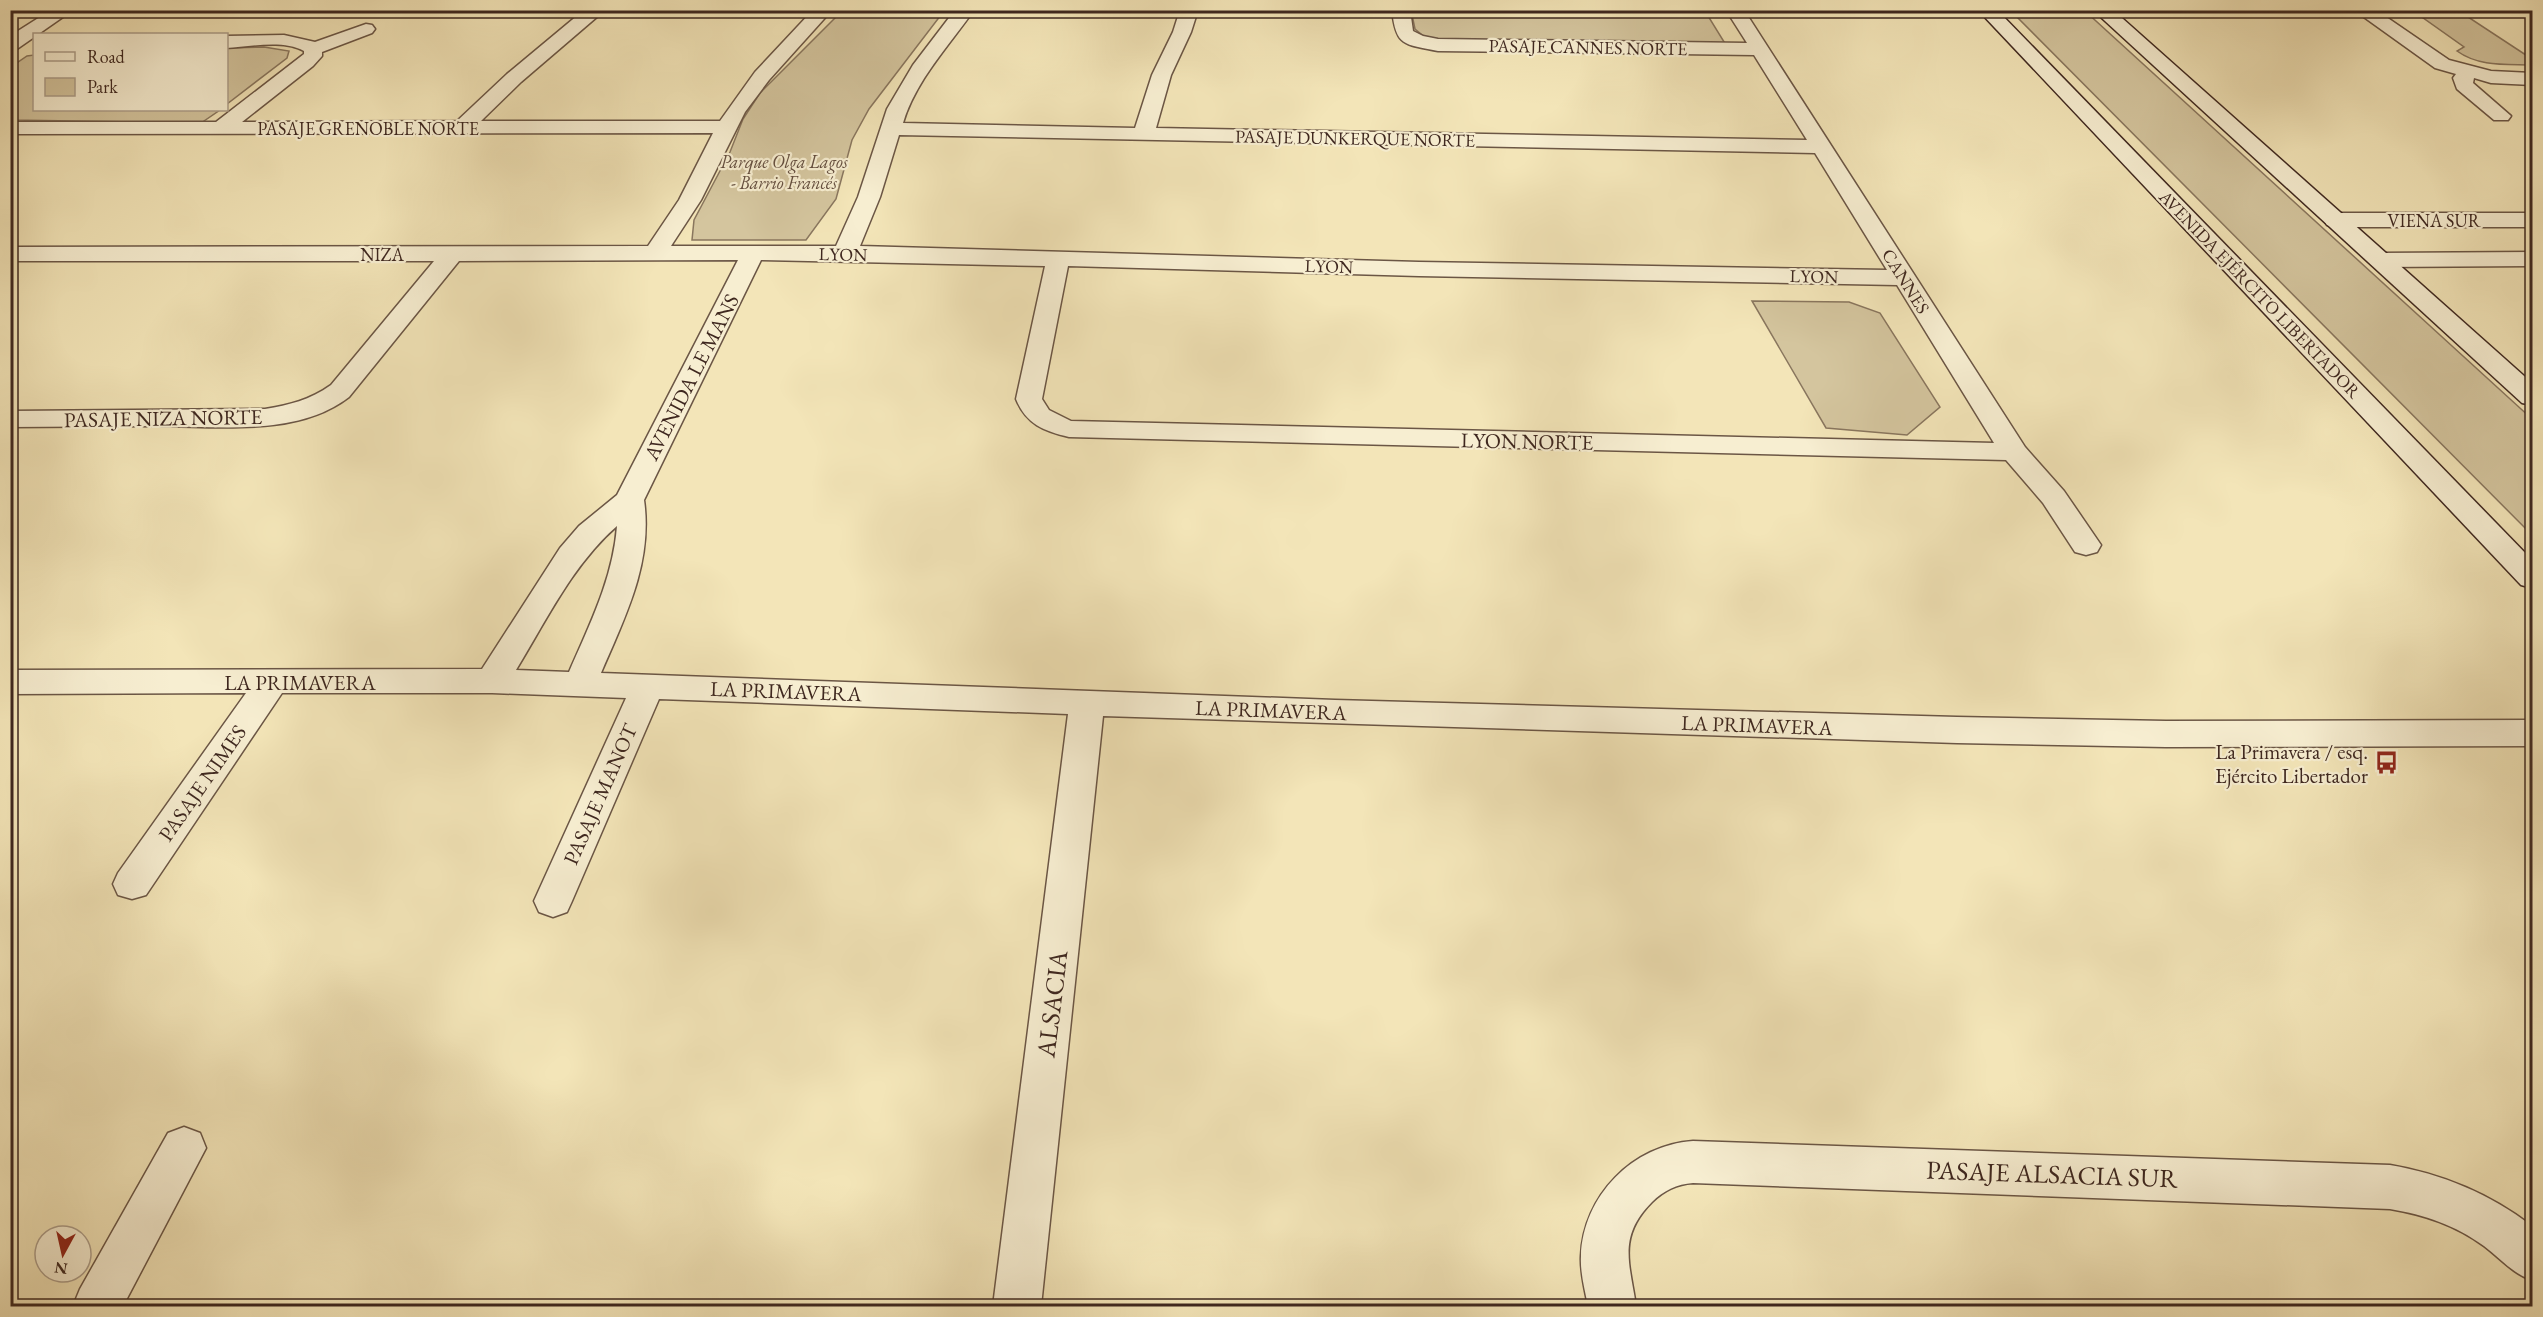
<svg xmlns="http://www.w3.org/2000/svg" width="2543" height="1317" font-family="'EB Garamond',serif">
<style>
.green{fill:#d4c59e;stroke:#89765e;stroke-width:1.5}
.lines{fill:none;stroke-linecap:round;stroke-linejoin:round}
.street-casing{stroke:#6b5645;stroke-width:3}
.secondary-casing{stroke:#3e271f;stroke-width:3}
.street{fill:#f7eed1;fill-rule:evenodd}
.secondary{fill:#f7eed1;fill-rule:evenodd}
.labels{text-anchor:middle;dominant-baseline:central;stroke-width:4.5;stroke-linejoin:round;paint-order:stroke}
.far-street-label{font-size:18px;fill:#3e271f;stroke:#f7eed1}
.far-park-label{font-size:18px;font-style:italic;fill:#644e3f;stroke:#f7eed1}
.street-label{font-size:21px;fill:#3e271f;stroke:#f7eed1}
.poi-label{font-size:21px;fill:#3e271f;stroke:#f7eed1;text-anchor:end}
.near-street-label{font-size:26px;fill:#3e271f;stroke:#f7eed1}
</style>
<rect width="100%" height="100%" fill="#f3e5b8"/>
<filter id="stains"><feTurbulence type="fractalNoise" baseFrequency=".00333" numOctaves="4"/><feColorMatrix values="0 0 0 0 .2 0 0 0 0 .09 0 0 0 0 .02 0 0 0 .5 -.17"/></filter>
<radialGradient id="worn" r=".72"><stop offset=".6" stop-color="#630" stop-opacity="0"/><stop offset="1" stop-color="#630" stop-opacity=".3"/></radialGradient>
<g class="green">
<path d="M1411,10L1705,11L1726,45L1464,43L1426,38L1415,29Z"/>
<path d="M842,11H944L869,109L852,140L836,199L806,240H692L694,220L730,152L743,119L760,93Z"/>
<path d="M2011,11H2085L2532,419V535Z"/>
<path d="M2405,11H2459L2532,59V65C2506,64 2479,67 2457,51L2464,47L2416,13Z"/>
<path d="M264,47L289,51L287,58L227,104V48Z"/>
<path d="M34,55V110H220L201,123L11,120V67L27,56Z"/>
<path d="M1752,301L1849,302L1880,313L1940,407L1907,435L1826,428Z"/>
</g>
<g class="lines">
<defs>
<g id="street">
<path d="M51,10H73L17,49L10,50V36Z"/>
<path d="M584,10H605L521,82L481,121H720L755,72L813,10H832L769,80L745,112L701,200L671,246H836L858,197L887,109L913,65L955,10H974C948,47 916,80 903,123L1135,128L1152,75L1173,32L1180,10H1198L1191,32L1171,75L1156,128L1807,140L1754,55L1438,51C1404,44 1396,47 1392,10H1410L1413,31L1423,36L1438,39L1747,43L1726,10H1744L2025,447L2064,491L2101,545L2097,552L2086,555L2075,552L2043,503L2006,460L1069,437C1044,431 1026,424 1016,399L1045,266L761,260L644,500C653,563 625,617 601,673L1335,700L1957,717L2166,721L2532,720V746L2166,747L1957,743L1103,716L1041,1306H993L1068,714L659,699L572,901L567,912L553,917L539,912L534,901L626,698L492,693H282L146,895L132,899L118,895L113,884L118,873L246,693L10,694V670L482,669L560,548L579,526L617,495L738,260L459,261L349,397C297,437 220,426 158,426C109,426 60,427 10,427V411L265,409C289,405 310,400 331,385L434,261H10V247L648,246L679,200L713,133L10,134V122H216L304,54V51C283,39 249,47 226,48V36L284,35L315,42L366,24L372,25L375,29L372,33L322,52V56L313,66L242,122L457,121L507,74ZM899,135L1815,153L1887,270L1419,262L860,246L880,197ZM1068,266L1419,276L1897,285L1994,443L1071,421L1049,410L1042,399ZM617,526C613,578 590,624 569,672L516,670C546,621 573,564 617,526Z"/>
<path d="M2354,10H2376L2449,60L2491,71L2532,73V85L2491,83L2474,78L2473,83L2511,116L2508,120H2494L2457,89L2453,78L2456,74L2435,68Z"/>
<path d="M2335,213H2532V227H2335L2327,225L2324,220L2327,215Z"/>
<path d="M2532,252V266L2380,267L2372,265L2368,260L2372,255L2380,253Z"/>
<path d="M184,1127L200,1133L206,1148L123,1306H73L80,1289L168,1133Z"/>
<path d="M1693,1141L2390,1165C2443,1174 2490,1194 2532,1226V1280C2513,1274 2500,1258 2484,1246C2455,1225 2425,1215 2390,1209L1693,1183C1677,1184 1663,1191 1652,1202C1617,1237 1630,1264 1636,1306H1588C1585,1290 1580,1273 1581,1256C1583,1196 1633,1145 1693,1141Z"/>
</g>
<g id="secondary">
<path d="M1978,10H1997L2532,560V588L2521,585Z"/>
<path d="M2093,10H2113L2532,383V405L2522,403Z"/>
</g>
</defs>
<use href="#street" class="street-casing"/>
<use href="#secondary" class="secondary-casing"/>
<use href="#street" class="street"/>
<use href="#secondary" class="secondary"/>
</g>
<defs>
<symbol id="bus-bare" viewBox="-9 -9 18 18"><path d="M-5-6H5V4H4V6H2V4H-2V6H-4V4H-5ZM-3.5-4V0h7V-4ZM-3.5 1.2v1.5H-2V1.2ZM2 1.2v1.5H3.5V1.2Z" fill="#8f2418" stroke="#f7eed1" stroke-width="2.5" paint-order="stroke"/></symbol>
</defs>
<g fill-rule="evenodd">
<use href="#bus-bare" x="2370" y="746" width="33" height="33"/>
</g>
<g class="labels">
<g class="far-street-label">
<text transform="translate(1588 47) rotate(1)">PASAJE CANNES NORTE</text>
<text x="368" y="128">PASAJE GRENOBLE NORTE</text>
<text transform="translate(1355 138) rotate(1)">PASAJE DUNKERQUE NORTE</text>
<text x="2434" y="220">VIENA SUR</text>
<text x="382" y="254">NIZA</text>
<text transform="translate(843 254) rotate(1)">LYON</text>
<text transform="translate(1329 266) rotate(2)">LYON</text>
<text transform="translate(1814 276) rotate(1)">LYON</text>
<text transform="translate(1906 281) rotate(58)">CANNES</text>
<text transform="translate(2260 294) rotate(46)">AVENIDA EJÉRCITO LIBERTADOR</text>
</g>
<g class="far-park-label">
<text x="784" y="161">Parque Olga Lagos<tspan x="784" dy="21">- Barrio Francés</tspan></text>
</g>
<g class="street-label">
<text transform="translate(691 377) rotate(-63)">AVENIDA LE MANS</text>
<text transform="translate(163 418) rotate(-1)">PASAJE NIZA NORTE</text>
<text transform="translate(1527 441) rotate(1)">LYON NORTE</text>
<text x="300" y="682">LA PRIMAVERA</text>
<text transform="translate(786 691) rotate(2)">LA PRIMAVERA</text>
<text transform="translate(1271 710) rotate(2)">LA PRIMAVERA</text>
<text transform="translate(1757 725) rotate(2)">LA PRIMAVERA</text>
<text transform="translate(202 783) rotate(-55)">PASAJE NIMES</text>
<text transform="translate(600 794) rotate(-66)">PASAJE MANOT</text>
</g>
<g class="poi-label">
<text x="2368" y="751">La Primavera / esq.<tspan x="2368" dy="24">Ejército Libertador</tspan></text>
</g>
<g class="near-street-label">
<text transform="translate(1052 1004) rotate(-83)">ALSACIA</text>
<text transform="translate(2052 1174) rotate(2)">PASAJE ALSACIA SUR</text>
</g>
</g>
<rect width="2543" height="1317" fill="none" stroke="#f3e5b8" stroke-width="36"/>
<rect x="12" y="12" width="2519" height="1293" fill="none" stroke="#3e271f" stroke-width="3"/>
<rect x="18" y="18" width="2507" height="1281" fill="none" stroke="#3e271f" stroke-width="1.5"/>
<rect x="33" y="33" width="195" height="78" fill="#f7eed1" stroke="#ad9e8a" stroke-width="1.5"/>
<rect x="45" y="52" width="30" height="9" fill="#f7eed1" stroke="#ad9e8a" stroke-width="1.5"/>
<text x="87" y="63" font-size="18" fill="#3e271f">Road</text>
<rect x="45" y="78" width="30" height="18" fill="#d4c59e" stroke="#ad9e8a" stroke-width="1.5"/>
<text x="87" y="93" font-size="18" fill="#3e271f">Park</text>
<g transform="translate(63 1254) rotate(188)"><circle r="28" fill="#f7eed1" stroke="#ad9e8a" stroke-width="1.5"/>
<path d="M0-4.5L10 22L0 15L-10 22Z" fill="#8f2418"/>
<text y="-9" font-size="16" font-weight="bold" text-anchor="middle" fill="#3e271f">N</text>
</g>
<rect width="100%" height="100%" filter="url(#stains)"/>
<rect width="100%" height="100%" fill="url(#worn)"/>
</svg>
